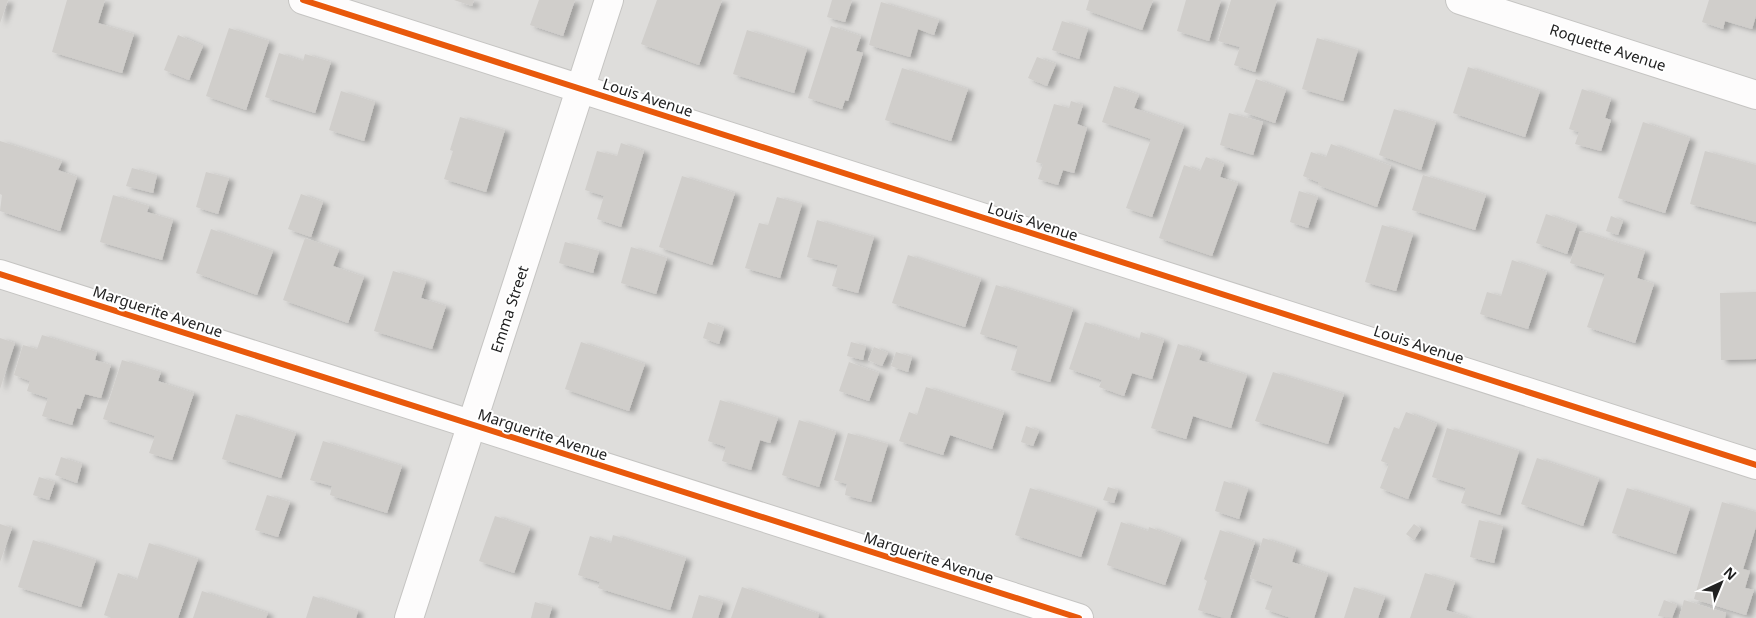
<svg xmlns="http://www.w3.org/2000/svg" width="1756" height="618" font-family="'Noto Sans',sans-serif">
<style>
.residential{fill:#dedddb}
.building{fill:#d0cecb;filter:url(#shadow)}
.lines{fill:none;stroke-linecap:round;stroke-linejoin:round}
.minor-casing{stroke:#c5c4c2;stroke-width:30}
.minor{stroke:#fdfcfc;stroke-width:28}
.cycleway-casing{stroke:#fff;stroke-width:9}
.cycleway{stroke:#e8590c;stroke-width:6}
.labels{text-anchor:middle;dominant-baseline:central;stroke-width:4;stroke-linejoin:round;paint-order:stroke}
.street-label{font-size:15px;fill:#212121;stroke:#fff}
</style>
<defs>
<filter id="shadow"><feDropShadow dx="5.5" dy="3" stdDeviation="2.5" flood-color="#0004"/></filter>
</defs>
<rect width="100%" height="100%" fill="#efedea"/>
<rect class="residential" x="0" y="0" width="1756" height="618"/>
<g class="building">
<path d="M0,0H8L0,23Z"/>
<path d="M67,0H105L98,23L134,34L122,73L52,52Z"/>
<path d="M454,0H474L472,6Z"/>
<path d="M539,0H575L563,36L530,25Z"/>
<path d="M657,0H722L699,65L641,44Z"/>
<path d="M832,0H852L845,22L827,17Z"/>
<path d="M1089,0H1153L1142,30L1086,10Z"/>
<path d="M1186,0H1221L1209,41L1177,31Z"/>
<path d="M1231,0H1277L1255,72L1234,65L1240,47L1218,41Z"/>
<path d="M1709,0H1756V16L1752,29L1725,21L1723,29L1702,22Z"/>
<path d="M881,2L939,20L934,35L918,29L910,57L869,45Z"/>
<path d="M1062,21L1088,29L1079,59L1052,50Z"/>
<path d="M831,26L861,36L856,51L863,53L848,101L845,100L842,109L808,98Z"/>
<path d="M229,28L269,41L246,110L206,96Z"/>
<path d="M747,30L807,49L794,93L733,74Z"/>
<path d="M178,35L203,46L189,80L164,70Z"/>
<path d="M1317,38L1358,50L1343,101L1302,89Z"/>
<path d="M279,53L303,61L305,54L331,62L315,113L265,97Z"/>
<path d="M1037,57L1056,64L1047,86L1028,78Z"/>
<path d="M1468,67L1540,91L1525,137L1453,113Z"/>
<path d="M902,68L968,89L951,141L885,120Z"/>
<path d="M1256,79L1286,90L1275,123L1244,112Z"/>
<path d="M1114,86L1139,95L1134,108L1184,126L1152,217L1126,208L1151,139L1102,122Z"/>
<path d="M1582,89L1611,99L1605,118L1611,120L1601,151L1575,144L1579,132L1569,129Z"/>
<path d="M341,91L375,102L364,141L329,130Z"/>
<path d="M1071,101L1083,105L1077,124L1087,128L1074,173L1063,170L1058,185L1038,179L1043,164L1036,162L1054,104L1069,108Z"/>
<path d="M1394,109L1436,122L1421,170L1379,155Z"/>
<path d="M1229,113L1263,122L1253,155L1220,145Z"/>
<path d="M460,117L505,130L486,192L444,179L453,151L450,150Z"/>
<path d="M1643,122L1690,138L1665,213L1618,198Z"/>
<path d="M0,141L62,161L58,170L77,177L60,231L0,211L2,195L0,194Z"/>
<path d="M621,143L644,151L621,227L597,219L604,196L585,190L597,151L617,156Z"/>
<path d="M1331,144L1391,166L1377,207L1318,185V182L1303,176L1311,152L1326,157Z"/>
<path d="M1705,151L1756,165V222L1690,204Z"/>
<path d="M1206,157L1224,164L1220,177L1238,183L1212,256L1159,238L1184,165L1200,171Z"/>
<path d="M132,168L157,175L153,193L126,186Z"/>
<path d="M206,172L229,178L218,214L196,207Z"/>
<path d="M1423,175L1486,195L1475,230L1412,210Z"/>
<path d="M682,176L735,193L712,265L659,247Z"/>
<path d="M1299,191L1318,197L1308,228L1290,222Z"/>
<path d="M301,194L323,202L311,237L288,229Z"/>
<path d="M113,195L149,206L147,212L173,220L162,260L100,242Z"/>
<path d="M777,197L802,204L780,278L745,268L759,223L768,225Z"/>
<path d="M1546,214L1577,225L1567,254L1536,243Z"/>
<path d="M1611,216L1623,221L1618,235L1606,231Z"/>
<path d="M817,220L874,237L858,293L832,286L838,265L807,257Z"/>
<path d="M1382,225L1413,234L1396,291L1365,282Z"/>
<path d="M211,229L273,251L257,295L196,273Z"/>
<path d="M1580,231L1645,251L1637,278L1654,284L1635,343L1587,327L1605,274L1570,263Z"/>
<path d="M305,238L339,250L333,266L364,277L348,323L283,300Z"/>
<path d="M565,242L599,251L593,273L559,263Z"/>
<path d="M631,247L667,258L656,294L621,283Z"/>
<path d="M908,255L981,279L965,327L892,303Z"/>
<path d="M1512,260L1547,272L1528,329L1480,314L1487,292L1501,296Z"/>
<path d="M393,271L426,281L421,298L446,306L432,349L374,331Z"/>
<path d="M996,285L1073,309L1050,382L1011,370L1018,346L980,334Z"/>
<path d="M1756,292V359L1721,360L1720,293Z"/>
<path d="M708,322L724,328L719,344L703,338Z"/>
<path d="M1085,322L1139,340L1141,332L1164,340L1152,379L1132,373L1124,396L1099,387L1102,380L1069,369Z"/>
<path d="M42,335L97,352L95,360L111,365L101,398L85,394L80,409L77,408L72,425L42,416L48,398L27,391L30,381L14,375L23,345L37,349Z"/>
<path d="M0,338L15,343L0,389Z"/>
<path d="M581,342L645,364L629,411L565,389Z"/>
<path d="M851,342L866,346L863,360L847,356Z"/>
<path d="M1178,344L1202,352L1199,360L1247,375L1231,428L1193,416L1186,439L1151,428Z"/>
<path d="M874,347L888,353L882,366L868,360Z"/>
<path d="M896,352L912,357L908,372L891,366Z"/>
<path d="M122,360L161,372L158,381L194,393L172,460L149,453L155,436L103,419Z"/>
<path d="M849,362L879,373L869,401L839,391Z"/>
<path d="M1273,372L1344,394L1328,444L1255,421Z"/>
<path d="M926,387L1004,412L992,449L950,435L943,455L899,441L909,412L917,415Z"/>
<path d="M720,400L778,418L770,443L760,440L751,470L722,461L726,447L708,441Z"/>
<path d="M1406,412L1437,424L1408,499L1380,488L1389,464L1381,461L1394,427L1399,429Z"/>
<path d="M236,414L296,433L281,478L222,459Z"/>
<path d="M799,420L836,432L819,487L782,475Z"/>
<path d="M1026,426L1039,431L1033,446L1021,442Z"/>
<path d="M1447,428L1519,451L1500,515L1461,503L1466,488L1432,477Z"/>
<path d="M848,433L888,444L871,502L845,495L847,484L834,480Z"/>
<path d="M323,441L402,466L387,513L330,495L332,486L310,480Z"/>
<path d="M61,457L82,464L77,483L55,475Z"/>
<path d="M1537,458L1599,479L1583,526L1521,504Z"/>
<path d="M39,477L55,482L49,500L33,495Z"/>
<path d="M1224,481L1248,489L1239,519L1215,511Z"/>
<path d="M1108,487L1118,490L1114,503L1103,500Z"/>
<path d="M1030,488L1097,509L1081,557L1015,535Z"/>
<path d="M1627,488L1690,508L1676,554L1612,533Z"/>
<path d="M267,495L290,502L278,537L255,530Z"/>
<path d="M1722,502L1756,512V527L1743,569L1750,571L1745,588L1754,590L1746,615L1694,599Z"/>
<path d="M495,516L530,528L514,573L479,561Z"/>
<path d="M1479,520L1503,526L1494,563L1470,557Z"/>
<path d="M1121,522L1148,531L1149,527L1181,539L1165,585L1107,565Z"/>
<path d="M0,524L12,528L0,562Z"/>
<path d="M1414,524L1421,529L1414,540L1406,534Z"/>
<path d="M1220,530L1255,542L1230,618H1224L1198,610L1207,581L1204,579Z"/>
<path d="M613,535L686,558L670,610L598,588L600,582L578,575L590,536L611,543Z"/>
<path d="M1263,538L1296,549L1292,562L1328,574L1314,618H1291L1265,609L1273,586L1250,578Z"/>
<path d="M33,540L96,560L81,607L18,587Z"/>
<path d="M149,543L198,559L178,618H112L104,615L118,573L137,580Z"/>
<path d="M1425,573L1455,582L1446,610L1469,618H1410Z"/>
<path d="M742,587L819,614L818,618H731Z"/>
<path d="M1354,587L1385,597L1378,618H1344Z"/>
<path d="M202,591L268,613L266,618H193Z"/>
<path d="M699,595L723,602L718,618H692Z"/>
<path d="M313,596L358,611L356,618H306Z"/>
<path d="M1664,600L1677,605L1672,618L1658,616Z"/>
<path d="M1684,600L1726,613L1725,618H1679Z"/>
<path d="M535,602L552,607L549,618H531Z"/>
</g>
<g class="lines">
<defs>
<g id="minor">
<path d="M303,0L1756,465"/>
<path d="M1460,0L1756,95"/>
<path d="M0,274L1079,618"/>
<path d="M409,618L609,0"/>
</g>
</defs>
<use href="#minor" class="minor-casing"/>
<use href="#minor" class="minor"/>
<defs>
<g id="cycleway">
<path d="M303,0L1756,465"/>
<path d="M0,274L1079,618"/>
</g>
</defs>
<use href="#cycleway" class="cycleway-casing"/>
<use href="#cycleway" class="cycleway"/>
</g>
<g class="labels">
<g class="street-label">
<text transform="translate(1608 47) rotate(18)">Roquette Avenue</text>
<text transform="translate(648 97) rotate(18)">Louis Avenue</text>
<text transform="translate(1033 221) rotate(18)">Louis Avenue</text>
<text transform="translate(509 309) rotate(-72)">Emma Street</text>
<text transform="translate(158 311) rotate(18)">Marguerite Avenue</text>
<text transform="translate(1419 344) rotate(18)">Louis Avenue</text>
<text transform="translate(543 434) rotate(18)">Marguerite Avenue</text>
<text transform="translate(929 557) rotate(18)">Marguerite Avenue</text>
</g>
</g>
<g transform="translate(1721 583) rotate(44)" stroke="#ffffff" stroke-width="4" paint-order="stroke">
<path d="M0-4L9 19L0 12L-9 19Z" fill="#212121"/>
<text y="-8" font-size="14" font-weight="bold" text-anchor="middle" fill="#212121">N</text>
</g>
</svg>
